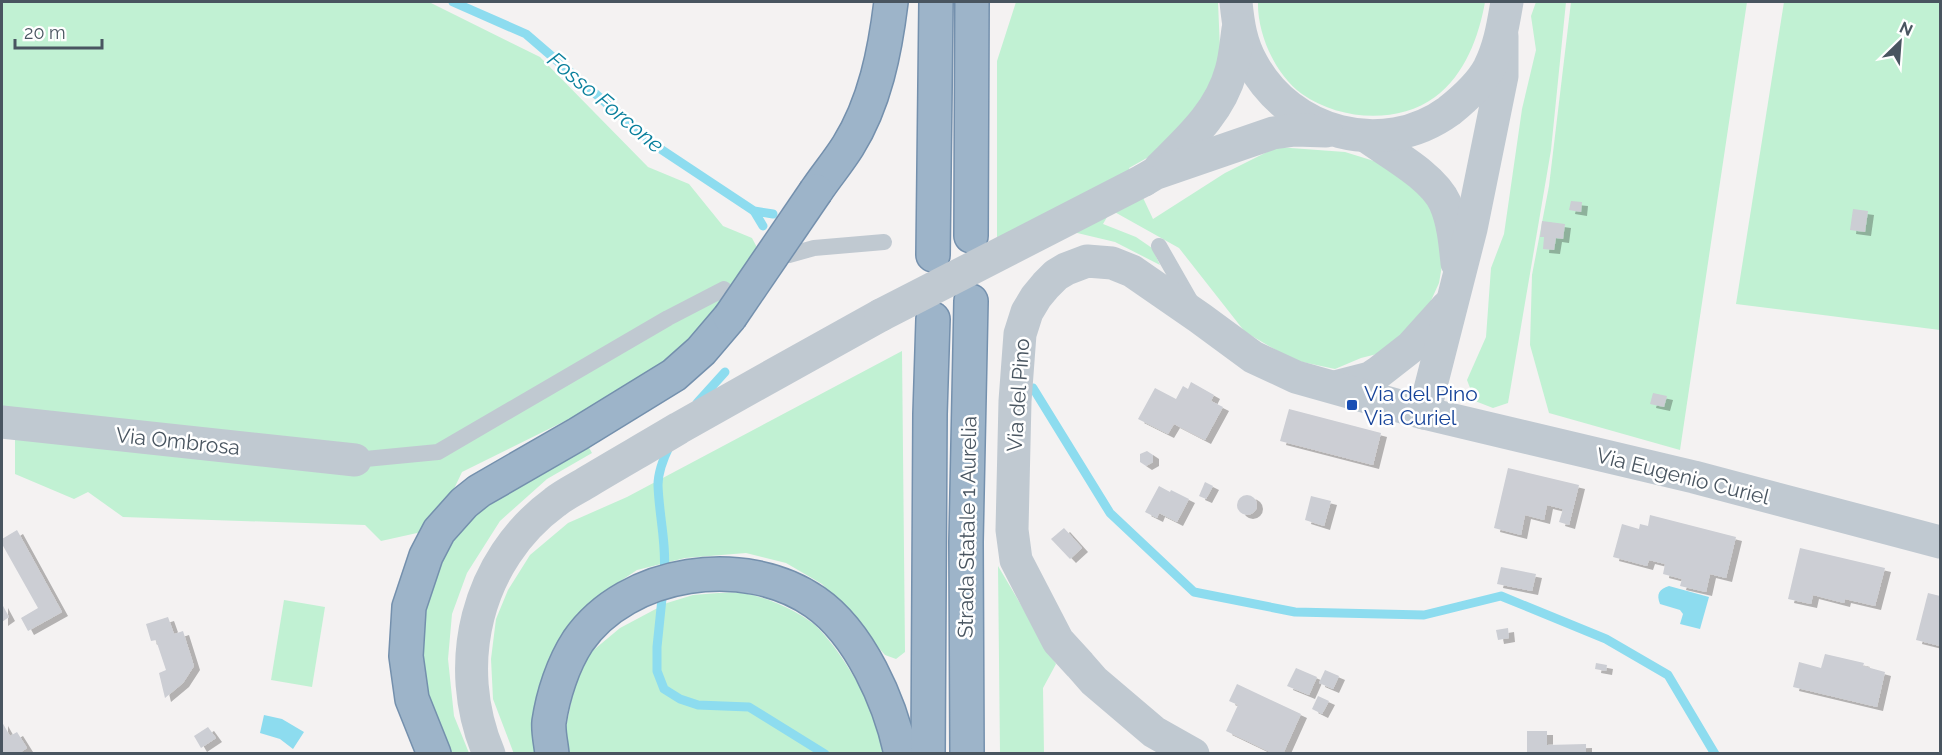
<svg xmlns="http://www.w3.org/2000/svg" width="1942" height="755" font-family="Raleway,sans-serif">
<style>
.green{fill:#c1f1d3}
.water{fill:#8ddcef}
.lines{fill:none;stroke-linecap:round;stroke-linejoin:round}
.stream{stroke:#8ddcef;stroke-width:9}
.building{fill:#ccced4;filter:url(#shadow)}
.trunk-casing{stroke:#7490ad;stroke-width:36}
.service{stroke:#c0c9d1;stroke-width:16}
.minor{stroke:#c0c9d1;stroke-width:33}
.tertiary{stroke:#c0c9d1;stroke-width:33}
.trunk{stroke:#9db4c9;stroke-width:33}
.trunk-bridge-casing{stroke:#7490ad;stroke-width:36;stroke-linecap:butt}
.tertiary-bridge{stroke:#c0c9d1;stroke-width:33}
.trunk-bridge{stroke:#9db4c9;stroke-width:33}
.transit-dot{fill:#1a4fb4;stroke:#fff;stroke-width:2}
.labels{text-anchor:middle;dominant-baseline:central;stroke-width:5;stroke-linejoin:round;paint-order:stroke}
.transit-label{font-size:21px;fill:#164399;stroke:#fff;text-anchor:start}
.street-label{font-size:21px;fill:#495560;stroke:#fff}
.water-label{font-size:22px;font-style:italic;fill:#097f9c;stroke:#fff}
</style>
<defs>
<filter id="shadow"><feDropShadow dx="6" dy="4" stdDeviation="0" flood-color="#0004"/></filter>
</defs>
<rect width="100%" height="100%" fill="#f4f2f2"/>
<g class="green">
<path d="M2,2H429L540,57L648,167L689,184L723,226L752,238L763,259L674,367L462,472L435,529L381,541L365,525L123,517L88,492L74,499L15,474V435L2,426Z"/>
<path d="M1016,2H1218L1221,73L1177,141L1129,168L1153,219L1225,173L1277,147L1345,152L1374,161L1427,192L1445,248L1439,283L1424,316L1393,350L1361,358L1335,369L1293,360L1245,332L1179,248L1111,210L1103,224L1136,237L1152,248L1160,265L1115,242L1073,232L997,237V61Z"/>
<path d="M1258,2H1485C1479,36 1465,75 1435,97C1397,125 1339,120 1302,94C1275,75 1257,33 1258,2Z"/>
<path d="M1536,2H1566L1551,150L1508,403L1493,408L1475,401L1467,380L1486,337L1491,268L1504,234L1522,109L1536,50L1531,16Z"/>
<path d="M1571,2H1747L1680,450L1549,413L1530,345L1532,275L1549,186Z"/>
<path d="M1784,2H1940V330L1736,304Z"/>
<path d="M902,351L905,652L896,659L885,655L822,584L786,563L746,553L685,558L637,570L595,598L568,632L537,753L514,754L493,699L491,659L496,619L508,590L530,555L568,523L627,497Z"/>
<path d="M586,442L592,453L547,479L500,521L467,573L452,614L448,659L454,716L469,753H450L417,672L426,586L452,540L474,512Z"/>
<path d="M998,566L1056,664L1043,688L1044,753H1000Z"/>
<path d="M718,593C725,593 733,592 741,593C763,595 804,613 819,629C833,644 844,660 854,677C869,701 881,726 884,754H567L565,733L574,688L590,653L620,628L667,603L693,595Z"/>
<path d="M284,600L325,607L312,687L271,680Z"/>
</g>
<g class="water">
<path d="M1669,586L1709,597L1700,629L1680,624L1683,614L1680,610L1660,604C1656,594 1659,589 1669,586Z"/>
<path d="M264,715L282,719L304,732L293,749L280,739L260,733Z"/>
</g>
<g class="lines">
<g class="stream">
<path d="M453,2L526,34L656,146L754,211L773,214"/>
<path d="M754,211L763,226"/>
<path d="M1033,388L1110,513L1194,592L1295,612L1424,615L1501,596L1606,639L1668,675L1715,754"/>
<path d="M697,403L725,372"/>
<path d="M664,575C667,545 659,516 658,485C658,471 664,457 670,445"/>
<path d="M663,589L657,647V671L664,689L680,699L698,705L749,707L825,754"/>
</g>
</g>
<g class="building">
<path d="M1571,201L1582,202L1581,212L1569,210Z"/>
<path d="M1853,209L1868,211L1865,232L1850,230Z"/>
<path d="M1542,221L1565,224L1563,239L1556,238L1554,250L1543,249L1544,237H1540Z"/>
<path d="M1191,382L1214,395L1211,401L1223,407L1205,440L1174,424L1168,434L1138,419L1155,388L1176,399L1183,386L1188,389Z"/>
<path d="M1653,393L1667,396L1664,407L1650,404Z"/>
<path d="M1289,409L1381,433L1373,465L1280,441Z"/>
<path d="M1147,451L1153,455V462L1146,466L1140,462V454Z"/>
<path d="M1508,468L1579,485L1569,525L1559,522L1563,509L1547,505L1544,520L1525,515L1521,535L1494,528Z"/>
<path d="M1205,482L1213,486L1206,499L1199,496Z"/>
<path d="M1159,486L1170,492L1171,490L1189,499L1177,522L1159,513L1157,518L1145,512Z"/>
<circle cx="1247" cy="505" r="10"/>
<path d="M1311,496L1331,501L1324,526L1305,520Z"/>
<path d="M1650,515L1736,537L1726,578L1710,574L1706,592L1680,586L1682,579L1663,574L1665,564L1649,560L1647,566L1613,557L1622,524L1639,529L1640,524L1648,526Z"/>
<path d="M1064,528L1082,548L1070,559L1051,539Z"/>
<path d="M17,530L62,612L28,631L21,618L38,608L2,544V539Z"/>
<path d="M1800,548L1885,568L1875,606L1845,599L1844,603L1813,595L1811,604L1788,599Z"/>
<path d="M1501,567L1536,574L1532,591L1497,584Z"/>
<path d="M1928,593L1940,596V646L1916,640Z"/>
<path d="M2,604L9,617L2,622Z"/>
<path d="M168,617L174,634L183,631L194,666L183,683L165,698L159,673L166,670L156,640L151,641L146,624Z"/>
<path d="M1508,628L1509,638L1498,640L1496,630Z"/>
<path d="M1825,654L1864,663L1863,666L1885,672L1877,707L1793,687L1799,662L1821,668Z"/>
<path d="M1596,663L1607,665L1606,671L1595,669Z"/>
<path d="M1296,668L1317,677L1309,695L1287,686Z"/>
<path d="M1325,670L1339,676L1333,689L1319,683Z"/>
<path d="M1237,684L1301,714L1283,754H1274L1226,731L1238,705L1229,701Z"/>
<path d="M1318,696L1329,701L1322,714L1312,709Z"/>
<path d="M2,722L10,736L17,732L27,748L18,754H2Z"/>
<path d="M208,727L216,738L201,748L194,736Z"/>
<path d="M1527,731H1547V745L1586,744V754H1527Z"/>
</g>
<g class="lines">
<defs>
<g id="trunk">
<path d="M816,191C826,176 838,162 848,146C875,103 885,51 891,2"/>
<path d="M971,236L972,2"/>
<path d="M933,255L936,2"/>
<path d="M434,754L412,699L406,656L409,607L426,556L439,531L464,503L479,491L578,434L674,375L701,351L730,317"/>
<path d="M552,754C551,743 548,732 549,722C553,695 563,664 578,641C627,570 745,553 815,602C860,633 890,702 901,754"/>
<path d="M928,754L930,414L933,319"/>
<path d="M967,754L966,542L971,301"/>
</g>
</defs>
<use href="#trunk" class="trunk-casing"/>
<g class="service">
<path d="M1159,246L1191,302"/>
<path d="M789,255L814,248L884,242"/>
<path d="M355,460L438,452L668,318L724,289"/>
</g>
<g class="minor">
<path d="M1366,136C1389,153 1433,176 1445,203C1453,221 1455,243 1457,263"/>
<path d="M1335,387L1370,378L1379,372L1411,347L1447,307"/>
<path d="M1424,413L1471,229L1502,76V36"/>
<path d="M2,422L355,460"/>
<path d="M1193,754L1154,732L1094,681L1080,665L1058,641L1016,560L1012,530L1015,401L1020,334L1027,312L1036,297L1046,285L1056,275L1066,269L1087,261L1112,263L1132,271L1200,318L1253,357L1296,377L1424,413L1694,477L1940,542"/>
</g>
<g class="tertiary">
<path d="M1236,2C1238,23 1241,44 1252,63C1290,134 1383,159 1449,111C1464,99 1480,85 1489,68C1500,46 1503,25 1507,2"/>
<path d="M1160,168C1188,140 1220,112 1231,71C1235,58 1236,43 1238,29"/>
<path d="M1144,180L1154,174L1273,133L1295,130L1326,131"/>
<path d="M489,754C451,665 476,560 555,502C565,494 578,488 589,481C619,463 649,446 679,428C746,390 814,352 881,315"/>
</g>
<use href="#trunk" class="trunk"/>
<defs>
<path id="trunk-bridge" d="M730,317L816,191"/>
</defs>
<use href="#trunk-bridge" class="trunk-bridge-casing"/>
<path class="tertiary-bridge" d="M881,315L1144,180"/>
<use href="#trunk-bridge" class="trunk-bridge"/>
</g>
<rect class="transit-dot" x="1346" y="399" width="12" height="12" rx="3"/>
<g class="labels">
<g class="transit-label">
<text x="1364" y="393">Via del Pino<tspan x="1364" dy="24">Via Curiel</tspan></text>
</g>
<g class="street-label">
<text transform="translate(1018 395) rotate(-86)">Via del Pino</text>
<text transform="translate(178 441) rotate(6)">Via Ombrosa</text>
<text transform="translate(1683 476) rotate(14)">Via Eugenio Curiel</text>
<text transform="translate(967 527) rotate(-89)">Strada Statale 1 Aurelia</text>
</g>
<g class="water-label">
<text transform="translate(606 102) rotate(40)">Fosso Forcone</text>
</g>
</g>
<rect width="1942" height="755" fill="none" stroke="#495560" stroke-width="6"/>
<g transform="translate(1900 42) rotate(25)" stroke="#ffffff" stroke-width="4.5" paint-order="stroke">
<path d="M0-4.5L10 22L0 15L-10 22Z" fill="#495560"/>
<text y="-9" font-size="16" font-weight="bold" text-anchor="middle" fill="#495560">N</text>
</g>
<path d="M15 39v9h87v-9" fill="none" stroke="#495560" stroke-width="3"/>
<text x="24" y="39" font-size="18" fill="#495560" stroke="#ffffff" stroke-width="4.5" paint-order="stroke">20 m</text>
</svg>
